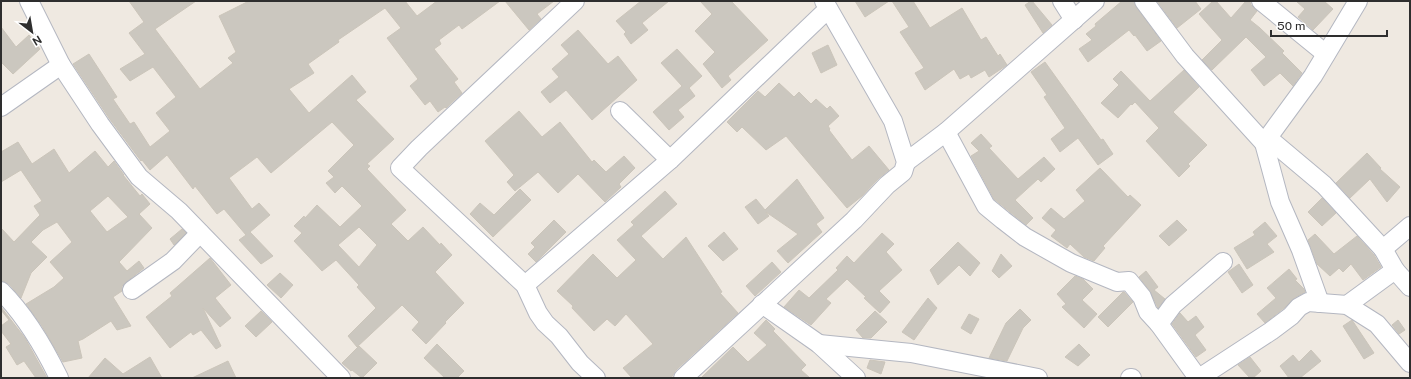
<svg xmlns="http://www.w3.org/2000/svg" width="1411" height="379" font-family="'Public Sans',sans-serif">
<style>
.building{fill:#cbc7bf;stroke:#cbc5ba;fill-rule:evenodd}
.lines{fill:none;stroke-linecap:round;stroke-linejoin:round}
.minor-casing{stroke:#b4b7c1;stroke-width:20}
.minor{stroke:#fff;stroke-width:18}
</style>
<rect width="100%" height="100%" fill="#efe9e1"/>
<g class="building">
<path d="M129,1H196L155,29L200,89L233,63L228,58L236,52L219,16L249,1H405L417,16L437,1H500L462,29L459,25L439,40L441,44L434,49L458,79L454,82L462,93L446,108L445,107L438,112L430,101L425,105L410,86L418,79L387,38L401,28L385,8L338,40L339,42L308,64L314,73L289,89L309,113L352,75L366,92L356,100L394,139L367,164L370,166L367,169L406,210L391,224L408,241L423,227L440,245L441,243L452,255L435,272L464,303L445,322L446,323L426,344L412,330L419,322L402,305L357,347L348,336L376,308L357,287L359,285L336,260L322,271L294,241L302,233L294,226L304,216L305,218L317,205L340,227L362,206L342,186L335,193L326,183L334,177L328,171L354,145L332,122L271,173L257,157L229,178L252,209L259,203L270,215L250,232L273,256L261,264L239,240L246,235L224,209L217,214L195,186L193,189L167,155L150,170L142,160L141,161L109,118L73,64L89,54L117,97L113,99L130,124L134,122L150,147L170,131L156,113L176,97L153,67L130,81L120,69L145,54L129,33L144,22ZM359,227L377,245L359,267L338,245Z"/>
<path d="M505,1H554L537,14L541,19L529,30Z"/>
<path d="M641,1H669L642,23L648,30L631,44L624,34L626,32L616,21Z"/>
<path d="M700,1H731L768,40L728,76L731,80L722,88L703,64L715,52L695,31L712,14Z"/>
<path d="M855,1H889L865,17Z"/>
<path d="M892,1H913L930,28L962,8L981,40L986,37L998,56L1000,54L1007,65L989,77L985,70L971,78L969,74L960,79L954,69L925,90L915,73L924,68L900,32L909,27Z"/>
<path d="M1031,1H1032L1052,25L1043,33L1025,5Z"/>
<path d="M1122,1H1134L1136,7L1161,41L1147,51L1135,35L1134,36L1129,30L1088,62L1079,49L1092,40L1086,34L1096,26L1095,24Z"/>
<path d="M1157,1H1195L1201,9L1177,28Z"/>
<path d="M1213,1H1216L1231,18L1246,1L1251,3V5L1257,11L1250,20L1260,28L1284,51L1282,53L1302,73L1293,86L1280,73L1264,86L1251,70L1266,57L1246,37L1212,70L1202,60L1222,40L1199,14Z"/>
<path d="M1296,1H1324L1333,9L1313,30L1298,17L1305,9Z"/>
<path d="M1,27L16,47L29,35L40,49L13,74L1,62Z"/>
<path d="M578,30L608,64L618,56L637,80L592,120L566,90L550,103L541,92L559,77L552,69L569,54L561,45Z"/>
<path d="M828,45L837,65L821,73L812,53Z"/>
<path d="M677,49L702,76L689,88L695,96L678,110L684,117L669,130L653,112L682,86L661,63Z"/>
<path d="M1045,62L1101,140L1103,139L1113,154L1098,165L1078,138L1060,152L1051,139L1065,128L1044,97L1047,95L1031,72Z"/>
<path d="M1184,70L1199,87L1173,112L1207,145L1188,164L1190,166L1179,177L1146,141L1159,128L1135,102L1132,105L1131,104L1118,118L1101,103L1119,85L1113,79L1121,71L1150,101Z"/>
<path d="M779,83L794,97L799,92L811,104L816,99L827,109L830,106L839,116L828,126L830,129L829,130L852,160L869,146L889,170L879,178L862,196L847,208L786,136L766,150L742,127L737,132L727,122L758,91L765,97Z"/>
<path d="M519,111L542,137L560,122L592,162L594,160L606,172L624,156L635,168L619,184L621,187L605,202L578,174L558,193L538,172L515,191L507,182L514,175L485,141Z"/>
<path d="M981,134L992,146L989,148L1018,179L1044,157L1055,169L1041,182L1038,179L1015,200L1033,218L1026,225L994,199L971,156L979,151L971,143Z"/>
<path d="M18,142L32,164L54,149L69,173L95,151L108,167L114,161L124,175H123L140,196L142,194L150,204L139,214L152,228L119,262L127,271L139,261L144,268L126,282L122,286V291L113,297L131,326L117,330L111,321L83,339L78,341L82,358L63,362L42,326L26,304L54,287L64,278L50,262L72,242L57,222L43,230L31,242L47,257L31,273L21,298L9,284L1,281V228L14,242L40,215L34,206L42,201L21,170L1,182V152ZM108,196L128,217L107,232L90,211Z"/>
<path d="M1367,153L1381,168L1380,169L1400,187L1387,202L1370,179L1350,198L1336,183Z"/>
<path d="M1100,168L1128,197L1130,195L1141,205L1103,246L1105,248L1094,261L1084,257L1070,244L1067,248L1051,236L1056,230L1042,218L1051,208L1064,219L1085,201L1076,190Z"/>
<path d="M797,179L824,218L816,224L822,232L788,263L777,251L798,234L766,212L769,216L758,224L745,207L756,199L765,210Z"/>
<path d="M520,189L531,200L493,237L470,214L480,203L494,215Z"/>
<path d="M665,191L677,204L641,236L663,259L686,237L722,292L720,293L738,313L676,370L671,378H632L623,368L653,344L626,314L615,326L607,319L594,331L572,308L573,306L557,291L593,254L617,278L636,260L617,240L634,225L631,222Z"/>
<path d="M1322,198L1336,213L1322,226L1308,212Z"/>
<path d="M554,220L566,232L536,262L528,254L535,247L531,243Z"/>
<path d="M1177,220L1187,230L1169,246L1159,236Z"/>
<path d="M1265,222L1277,236L1267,244L1274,252L1247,269L1234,248L1255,235L1253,232Z"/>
<path d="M182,229L186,233L174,245L170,239Z"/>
<path d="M724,232L738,249L723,261L708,246Z"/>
<path d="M882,233L894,244L886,252L902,270L879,291L890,302L880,313L864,298L866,297L847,279L826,299L831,303L811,325L784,307L799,290L809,298L838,270L836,268L847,256L854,263Z"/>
<path d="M1315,234L1334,254L1357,236L1374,255L1381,267L1363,280L1351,264L1343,272L1339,268L1330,276L1317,264L1308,240Z"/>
<path d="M958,242L980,263L970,276L959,265L938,285L930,270Z"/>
<path d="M1001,254L1012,266L999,278L992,271Z"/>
<path d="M210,258L231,285L215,298L231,318L220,327L203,308L221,346L216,349L201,330L193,335L191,332L170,348L146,317L172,296L170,293Z"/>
<path d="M772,262L781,272L755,296L746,286Z"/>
<path d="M1239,264L1253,285L1242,293L1228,272Z"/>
<path d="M1289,269L1297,279L1295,280L1304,289L1305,292L1294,298L1284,308L1265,323L1257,314L1276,298L1267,288Z"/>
<path d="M1146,271L1158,287L1154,290L1165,299L1158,308L1150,291L1139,277Z"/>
<path d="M280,273L293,285L281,298L267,285Z"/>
<path d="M1075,276L1083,279L1093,289L1082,300L1097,314L1084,328L1062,307L1066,304L1057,294Z"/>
<path d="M1123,292H1124L1133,302L1108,327L1098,317Z"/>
<path d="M928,298L937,308L914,340L902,332Z"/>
<path d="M1,307L25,338L47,378H36L24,361L17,365L6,347L11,344L1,331V326L9,320L1,310Z"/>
<path d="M1020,309L1031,320L1023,328L1007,361L989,358L1006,323Z"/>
<path d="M261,311L272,322L256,337L245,326Z"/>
<path d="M875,311L887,322L871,338H863L856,330Z"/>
<path d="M1180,313L1188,322L1196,316L1204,327L1195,335L1206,350L1196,357L1172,324Z"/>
<path d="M969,314L979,319L971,334L961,328Z"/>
<path d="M766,320L775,329L773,331L806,365L801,370L810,378H701L733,347L748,362L767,345L754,333Z"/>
<path d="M1352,320L1374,353L1364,359L1343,326Z"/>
<path d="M1398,320L1405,330L1399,334L1392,325Z"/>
<path d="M437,344L464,371L457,378H445L424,358Z"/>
<path d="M1079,344L1090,355L1078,366L1065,357Z"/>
<path d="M359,346L377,363L362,378L352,370L351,371L342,363Z"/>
<path d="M1311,350L1321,361L1300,378H1289L1280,366L1293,355L1299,362Z"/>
<path d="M150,357L162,378H88L105,358L123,374Z"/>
<path d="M1250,357L1261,371L1253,378H1250L1238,365Z"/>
<path d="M870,360L885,362L881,374L867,368Z"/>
<path d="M228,361L236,378H192Z"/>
</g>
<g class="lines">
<defs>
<g id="minor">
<path d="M29,1L61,65L100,124L139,177L179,211L341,378"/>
<path d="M575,1L419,148L400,168L525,285L538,313L545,323L559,336L580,363L596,378"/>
<path d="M1062,1L1074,20"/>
<path d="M1144,1L1185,56L1264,143"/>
<path d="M1261,1L1326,54"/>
<path d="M1,107L61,65"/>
<path d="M620,111L670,160"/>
<path d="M946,132L986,206L1003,220L1025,237L1071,263L1117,282L1129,281L1142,297L1148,312L1159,324L1198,378"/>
<path d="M1268,138L1324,185L1383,249L1410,226"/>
<path d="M906,162L946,132L1095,1"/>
<path d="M1395,270L1410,287"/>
<path d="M525,285L670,160L828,9"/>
<path d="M132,290L173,261L200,233"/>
<path d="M1,291C25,315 44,347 59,378"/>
<path d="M1320,303L1301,250L1280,202L1264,143L1313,76L1358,1"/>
<path d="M762,304L819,344L856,378"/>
<path d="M1347,305L1395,270L1383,249"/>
<path d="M1159,324L1173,305L1223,262"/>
<path d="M819,344L911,353L1038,378"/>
<path d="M683,378L854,220L887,185L903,172L906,162L893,121L824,1"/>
<path d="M1130,378H1132"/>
<path d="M1199,378L1271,331L1291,316L1299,307L1308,302L1347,305L1377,324L1410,363"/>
</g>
</defs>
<use href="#minor" class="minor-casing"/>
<use href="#minor" class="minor"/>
</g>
<rect width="1411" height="379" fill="none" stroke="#2e2e2e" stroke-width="4"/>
<g transform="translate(32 32) rotate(149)" stroke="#ffffff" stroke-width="3" paint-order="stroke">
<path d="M0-3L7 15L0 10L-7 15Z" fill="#2e2e2e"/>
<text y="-6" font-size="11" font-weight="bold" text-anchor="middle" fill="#2e2e2e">N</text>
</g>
<path d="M1271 30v6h116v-6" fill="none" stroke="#2e2e2e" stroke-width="2"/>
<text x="1277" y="30" font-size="12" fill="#2e2e2e" stroke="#ffffff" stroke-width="3" paint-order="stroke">50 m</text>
</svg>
